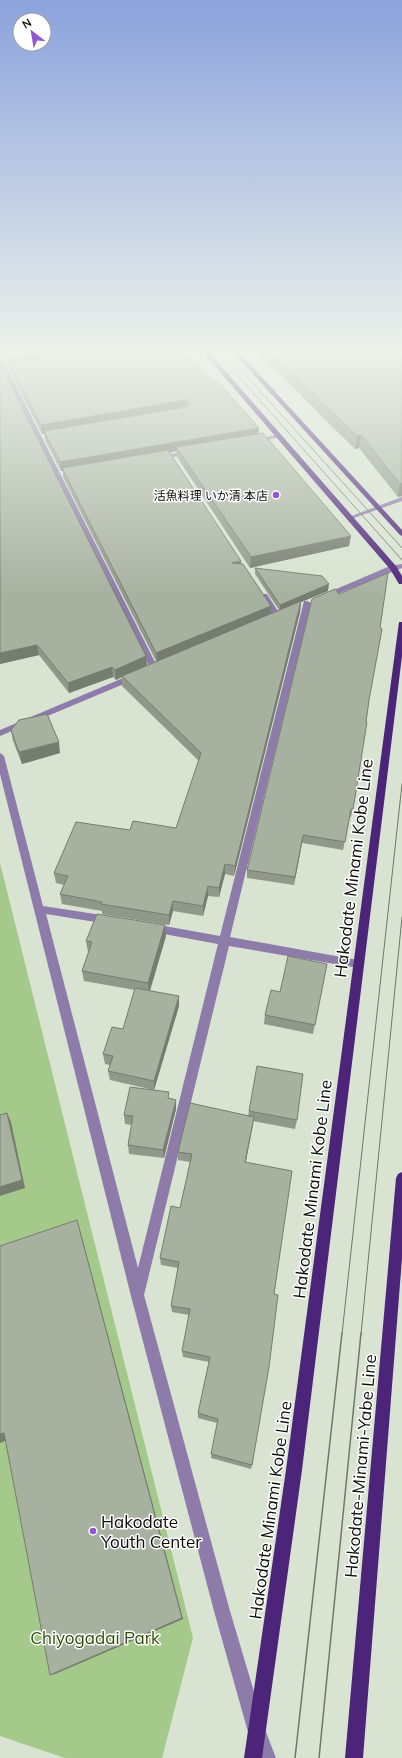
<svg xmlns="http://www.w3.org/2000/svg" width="402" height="1758" font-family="Mulish,'Noto Sans JP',sans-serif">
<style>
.green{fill:#a4c98b}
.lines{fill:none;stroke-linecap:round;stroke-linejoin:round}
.street{fill:#8d7baa;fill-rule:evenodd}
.primary{fill:#4c2479;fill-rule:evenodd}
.tram-far1{stroke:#70776b;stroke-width:1}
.tram{stroke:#70776b;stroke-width:1.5}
.wall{fill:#90988a}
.shaded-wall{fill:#757c70}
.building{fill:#a7b1a0;stroke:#757c70}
.poi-dot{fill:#8d58d1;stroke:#fff;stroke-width:1.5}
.labels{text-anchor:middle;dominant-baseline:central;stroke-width:3;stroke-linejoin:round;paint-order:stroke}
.far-poi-label{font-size:12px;fill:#0b0e08;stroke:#fff;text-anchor:end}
.near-street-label{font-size:17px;fill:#0b0e08;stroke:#fff}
.near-poi-label{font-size:17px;fill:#0b0e08;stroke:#fff;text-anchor:start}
.near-park-label{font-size:17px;fill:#2e5107;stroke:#fff}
</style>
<rect width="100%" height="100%" fill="#d8e3d1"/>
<path class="green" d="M0,863L193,1638L162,1758H65L0,1736Z"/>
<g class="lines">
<g class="street">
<path d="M0,358L3,360L158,668L157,670H151L150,668L0,366Z"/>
<path d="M278,434L281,436L280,437L255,443L252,441Z"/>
<path d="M190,450L193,452L192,453L159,460L156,458Z"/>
<path d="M402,497V501L351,519L346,518Z"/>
<path d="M402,564V568L327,598H321L320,596L390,566Z"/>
<path d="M261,594H267L281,616L280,618H274L260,596Z"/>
<path d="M304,601H307L311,603L230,937L358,960L362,961L363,964L362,967L358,968L229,946L144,1295L230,1611L266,1732L276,1758H258L248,1732L214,1611L131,1296L0,774V753L4,756L43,906L108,916L112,917L113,920L112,923L108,924L46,914L138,1268L218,944L153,932L149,931L148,928L149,925L153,924L220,936Z"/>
<path d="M135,673L138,674V678L0,736V730Z"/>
</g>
<g class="primary">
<path d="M201,350H207L396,566L402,576V584H399L390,569Z"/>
<path d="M231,350H237L402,530V536L400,535Z"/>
<path d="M399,622H402V656L302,1470L262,1758H244L286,1470Z"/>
<path d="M402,1172V1258L363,1758H345L396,1178L398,1174Z"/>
</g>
<g class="tram-far1">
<path d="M215,350L402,560"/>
<path d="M223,350L402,548"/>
<path d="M342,1334L402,784"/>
<path d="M361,1334L402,917"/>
</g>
<g class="tram">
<path d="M295,1758L342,1333"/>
<path d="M319,1758L361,1333"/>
</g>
</g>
<g class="wall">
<path d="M0,350H184L258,433L349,546L250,568L177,457L176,451L170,453L241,564L271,614L279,610L255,574V568L328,591L301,602L300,612L234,876L225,874L219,897L208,896L203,916L173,911L169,925L102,914V911L62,904L60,894L64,885L56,883L54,873L130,830L176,828L199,761L122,686V677L116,680L113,677L69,693L39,655L0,664V363L146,656L147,665L156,661L63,477V471H61L45,440L44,434H42L10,372L9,366H8L3,358L0,357Z"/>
<path d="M255,350H402V496L398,497L359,448L355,449L318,413V412Z"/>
<path d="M339,594L369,701L356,791L351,817H350L343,850L302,843L294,885L247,878V870Z"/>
<path d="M11,730L60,753L22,764L13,741Z"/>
<path d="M166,936L150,991L179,1006L154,1090L170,1098L176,1100V1109L164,1158L129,1154L128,1145L132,1125L125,1124L124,1115L154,1090L110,1080L108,1071L110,1065L105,1064L103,1054L123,1029L135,990L84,981L82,971L89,952H88L86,941Z"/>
<path d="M327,964L313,1034L264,1024L265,1015L280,992Z"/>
<path d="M249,1111L297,1120L295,1129L253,1121L246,1162L274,1294L252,1465L251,1469L211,1458L217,1423L198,1418V1413L209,1362L183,1357L182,1351L189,1315L172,1312L171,1306L178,1268L161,1265L160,1258L180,1208L190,1162L178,1160V1152L248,1116Z"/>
</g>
<g class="shaded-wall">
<path d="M61,350H126L9,363V366H8L6,357Z"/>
<path d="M186,400V410L44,431V434H42L41,425Z"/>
<path d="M259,428L258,437L176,447V451L63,471L62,468L63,471H61L60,462Z"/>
<path d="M361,435L359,448L355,449L357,436Z"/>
<path d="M402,483V496L398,497L400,484Z"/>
<path d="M351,536L349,546L250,568L251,557Z"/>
<path d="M241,561V570L232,563Z"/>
<path d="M329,584L328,591L301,602L300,612L234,876L235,866L280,611V605Z"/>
<path d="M271,606V615L157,662L156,653Z"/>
<path d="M37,645L39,655L0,664V653Z"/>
<path d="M146,656L147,666L122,676V677L116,680L115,670Z"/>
<path d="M112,667L113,677L69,693L68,683Z"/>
<path d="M59,742L60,753L22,764L19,752Z"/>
<path d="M303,835L302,843L294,885L295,877Z"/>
<path d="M225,864V874L219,897V888Z"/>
<path d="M208,886V896L203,916V906Z"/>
<path d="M173,901V911L169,925V915Z"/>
<path d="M165,925L166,936L149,993L148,983Z"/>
<path d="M179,996V1006L154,1090V1081Z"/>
<path d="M176,1100V1109L164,1158L163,1150Z"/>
<path d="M7,1113L11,1122L25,1188L0,1196V1187Z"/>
<path d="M254,1117L253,1125L244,1170L245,1162Z"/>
<path d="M80,1230L183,1619L55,1674L50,1675Z"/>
<path d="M4,1433L10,1439L0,1443V1434Z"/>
</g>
<g class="building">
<path d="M2,350H61L6,357Z"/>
<path d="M100,350H184L212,381L216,380L222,386L259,428L60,462L44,431L186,407L190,403L186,400L41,425L9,363Z"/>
<path d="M268,350H402V483L400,484L361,435L357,436L319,400H320Z"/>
<path d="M0,363L146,656L115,670L112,667L68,683L37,645L0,653Z"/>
<path d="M263,433L351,536L251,557L176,447Z"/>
<path d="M168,450L241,561L232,563L243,564L271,606L156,653L62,468Z"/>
<path d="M255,568L322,576L329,584L280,605Z"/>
<path d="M388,573L380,628L382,629L369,700L366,722H367L356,791L353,809H351L345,842L303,835L295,877L247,870L312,599L335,589L339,594Z"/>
<path d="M301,601L235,866L225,864L219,888L208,886L203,906L173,901L169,915L101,904L102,902L60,894L68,876L54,873L76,822L130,830L133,821L176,828L201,753L122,676Z"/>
<path d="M47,714L59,742L19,752L11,730L19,720Z"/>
<path d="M97,914L165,925L148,983L82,971L92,942L86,941Z"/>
<path d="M288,956L327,964L315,1025L265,1015L271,990L280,992Z"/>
<path d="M135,988L179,996L154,1081L108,1071L113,1056L103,1054L112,1027L123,1029Z"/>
<path d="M257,1066L303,1074L297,1120L249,1111Z"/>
<path d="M130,1087L169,1092L168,1098L176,1100L163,1150L128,1145L133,1116L124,1115Z"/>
<path d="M190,1103L254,1117L245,1162L292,1171L274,1294L278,1295L269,1367L252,1465L211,1454L218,1419L198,1413L210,1357L182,1351L190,1309L171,1306L179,1262L160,1258L171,1206L180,1208L192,1154L178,1152Z"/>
<path d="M7,1113L22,1180L0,1187V1115Z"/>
<path d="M77,1220L182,1618L50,1675L4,1433L0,1434V1246Z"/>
</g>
<linearGradient id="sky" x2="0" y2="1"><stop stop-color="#8ba2dc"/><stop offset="0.59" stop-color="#edf2ea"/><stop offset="1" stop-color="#edf2ea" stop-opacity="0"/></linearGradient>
<rect width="402" height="596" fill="url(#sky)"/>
<g class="poi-dot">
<circle cx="276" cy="495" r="4"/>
<circle cx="93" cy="1531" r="4"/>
</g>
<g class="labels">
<g class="far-poi-label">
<text x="268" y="495">活魚料理 いか清 本店</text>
</g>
<g class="near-street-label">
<text transform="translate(353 868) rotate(-83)">Hakodate Minami Kobe Line</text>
<text transform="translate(312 1189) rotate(-83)">Hakodate Minami Kobe Line</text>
<text transform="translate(360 1466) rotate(-85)">Hakodate-Minami-Yabe Line</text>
<text transform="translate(270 1510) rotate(-82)">Hakodate Minami Kobe Line</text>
</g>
<g class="near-poi-label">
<text x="101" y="1521">Hakodate<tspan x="101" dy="20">Youth Center</tspan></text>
</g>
<g class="near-park-label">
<text x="95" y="1637">Chiyogadai Park</text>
</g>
</g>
<g transform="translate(32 32) rotate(329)"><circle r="19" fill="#ffffff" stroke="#9d9f9c"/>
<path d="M0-3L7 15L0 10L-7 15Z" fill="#8d58d1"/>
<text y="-6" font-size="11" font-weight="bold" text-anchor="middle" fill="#0b0e08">N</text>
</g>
</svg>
